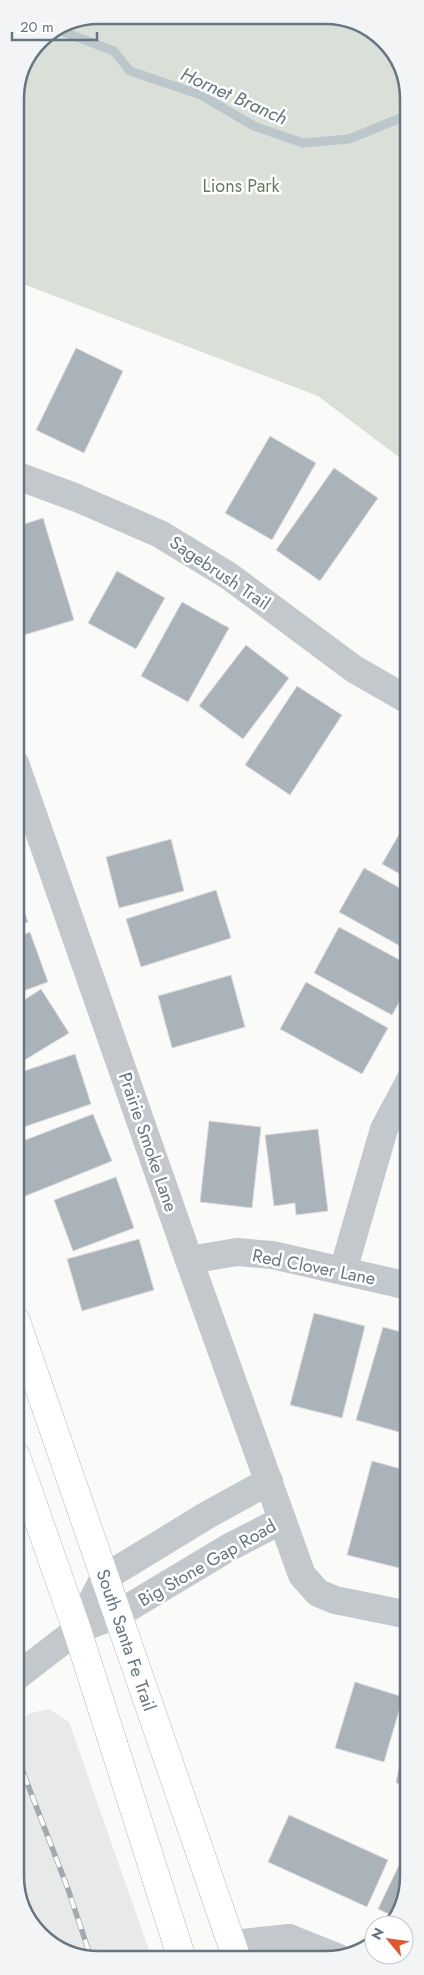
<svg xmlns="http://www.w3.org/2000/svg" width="424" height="1975" font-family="Jost,sans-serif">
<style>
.built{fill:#e8e9e9}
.green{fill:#dadfd7}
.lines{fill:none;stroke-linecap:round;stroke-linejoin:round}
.stream{stroke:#bbc7cb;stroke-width:9}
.building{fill:#aab3b9;stroke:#dcdcda}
.major-casing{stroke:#b5babe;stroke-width:29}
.minor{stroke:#c3c8cc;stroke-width:28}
.major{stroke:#fff;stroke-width:28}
.rail-casing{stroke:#a2aab0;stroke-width:5.5}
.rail{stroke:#fff;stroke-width:4;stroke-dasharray:11;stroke-linecap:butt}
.labels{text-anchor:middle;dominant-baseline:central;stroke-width:5;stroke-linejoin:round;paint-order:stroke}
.park-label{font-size:18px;fill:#687a64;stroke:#fff}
.street-label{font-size:18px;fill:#657683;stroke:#fff}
.water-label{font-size:19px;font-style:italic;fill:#60757c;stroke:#fff}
.rim{fill:none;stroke:#657683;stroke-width:2.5}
</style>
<rect width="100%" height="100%" fill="#fafaf8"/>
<path class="built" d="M49,1709L69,1722L152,1959L82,1958L36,1932L16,1887V1725L30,1713Z"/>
<path class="green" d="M333,18L388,43L408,88V464L318,396L15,281V94L40,39L67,21Z"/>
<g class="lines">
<path class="stream" d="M56,29L114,51L130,71L201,95L254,126L303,143L349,139L408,115"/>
</g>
<g class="building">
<path d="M15,318L24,343L15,346Z"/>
<path d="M76,348L123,371L84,453L36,430Z"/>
<path d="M270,436L316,463L272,540L225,513Z"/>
<path d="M334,468L378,498L320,581L276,550Z"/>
<path d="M43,518L74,620L21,636L15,617V527Z"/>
<path d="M117,571L165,598L136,649L88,623Z"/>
<path d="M182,602L229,628L188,702L141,676Z"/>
<path d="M246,645L289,678L243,739L199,706Z"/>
<path d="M297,686L342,715L290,795L245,765Z"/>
<path d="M409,817V879L382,864Z"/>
<path d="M171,839L184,891L119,908L106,857Z"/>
<path d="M364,868L409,893V951L339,912Z"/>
<path d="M15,885L28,922L15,926Z"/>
<path d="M216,890L231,938L141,967L126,919Z"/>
<path d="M339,927L409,965V985L392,1015L314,973Z"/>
<path d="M30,932L48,982L15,994V938Z"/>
<path d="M231,975L245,1027L172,1048L158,996Z"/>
<path d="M306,982L388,1028L362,1074L280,1029Z"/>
<path d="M41,989L69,1033L15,1066V1006Z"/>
<path d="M75,1054L91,1104L15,1130V1074Z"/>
<path d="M93,1114L112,1161L23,1197L15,1179V1144Z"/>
<path d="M209,1121L261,1127L252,1208L200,1202Z"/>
<path d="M318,1129L328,1211L296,1215L295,1203L274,1206L265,1135Z"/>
<path d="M116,1177L134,1228L73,1251L54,1200Z"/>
<path d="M409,1207V1235L399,1232Z"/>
<path d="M139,1239L154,1290L82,1311L67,1259Z"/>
<path d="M314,1313L365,1326L342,1418L290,1405Z"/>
<path d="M383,1327L409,1334V1426L406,1434L356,1420Z"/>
<path d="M372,1461L409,1471V1534L399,1568L347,1555Z"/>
<path d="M355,1682L403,1697L384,1762L335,1748Z"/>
<path d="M409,1712V1786L396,1783Z"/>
<path d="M289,1815L388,1860L367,1907L268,1862Z"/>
<path d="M400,1863L409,1867V1881L393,1916L378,1909Z"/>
</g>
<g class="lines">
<defs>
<g id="major">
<path d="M16,1321L237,1959"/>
<path d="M16,1456L77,1630L182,1959"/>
</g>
</defs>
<use href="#major" class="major-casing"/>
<g class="minor">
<path d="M15,475L77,498L160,534L229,576L354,669L408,700"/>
<path d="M15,763L189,1260L302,1575L318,1593L335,1600L409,1615"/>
<path d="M189,1260L237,1252L272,1255L409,1286"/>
<path d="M343,1271L384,1129L409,1082"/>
<path d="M77,1630L104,1578L209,1514L269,1481"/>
<path d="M16,1677L77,1630L118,1614L228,1548L282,1520"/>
<path d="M289,1938L339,1958"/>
<path d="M232,1944L289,1938L296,1959"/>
</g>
<use href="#major" class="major"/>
<defs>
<path id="rail" d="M16,1754L68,1889L91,1958"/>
</defs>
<use href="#rail" class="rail-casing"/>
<use href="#rail" class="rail"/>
</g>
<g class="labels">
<g class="park-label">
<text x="241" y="186">Lions Park</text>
</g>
<g class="street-label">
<text transform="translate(220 573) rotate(34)">Sagebrush Trail</text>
<text transform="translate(148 1142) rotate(71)">Prairie Smoke Lane</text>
<text transform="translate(314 1267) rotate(11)">Red Clover Lane</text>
<text transform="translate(207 1563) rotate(-30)">Big Stone Gap Road</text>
<text transform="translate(126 1640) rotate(71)">South Santa Fe Trail</text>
</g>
<g class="water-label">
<text transform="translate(234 96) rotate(24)">Hornet Branch</text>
</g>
</g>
<path d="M0 0H424V1975H0ZM99 24H325A75 75 0 0 1 400 99V1876A75 75 0 0 1 325 1951H99A75 75 0 0 1 24 1876V99A75 75 0 0 1 99 24Z" fill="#f3f4f5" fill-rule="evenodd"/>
<path class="rim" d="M99 24H325A75 75 0 0 1 400 99V1876A75 75 0 0 1 325 1951H99A75 75 0 0 1 24 1876V99A75 75 0 0 1 99 24Z"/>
<g transform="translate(389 1940) rotate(299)"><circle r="24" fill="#ffffff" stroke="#c1c8cd"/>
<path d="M0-4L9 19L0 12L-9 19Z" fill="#e4572e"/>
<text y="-8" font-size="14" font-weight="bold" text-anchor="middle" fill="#657683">N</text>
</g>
<path d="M12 32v8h85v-8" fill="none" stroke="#657683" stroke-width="2.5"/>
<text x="20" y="32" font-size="15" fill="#657683" stroke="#ffffff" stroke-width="4" paint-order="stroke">20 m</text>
</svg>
